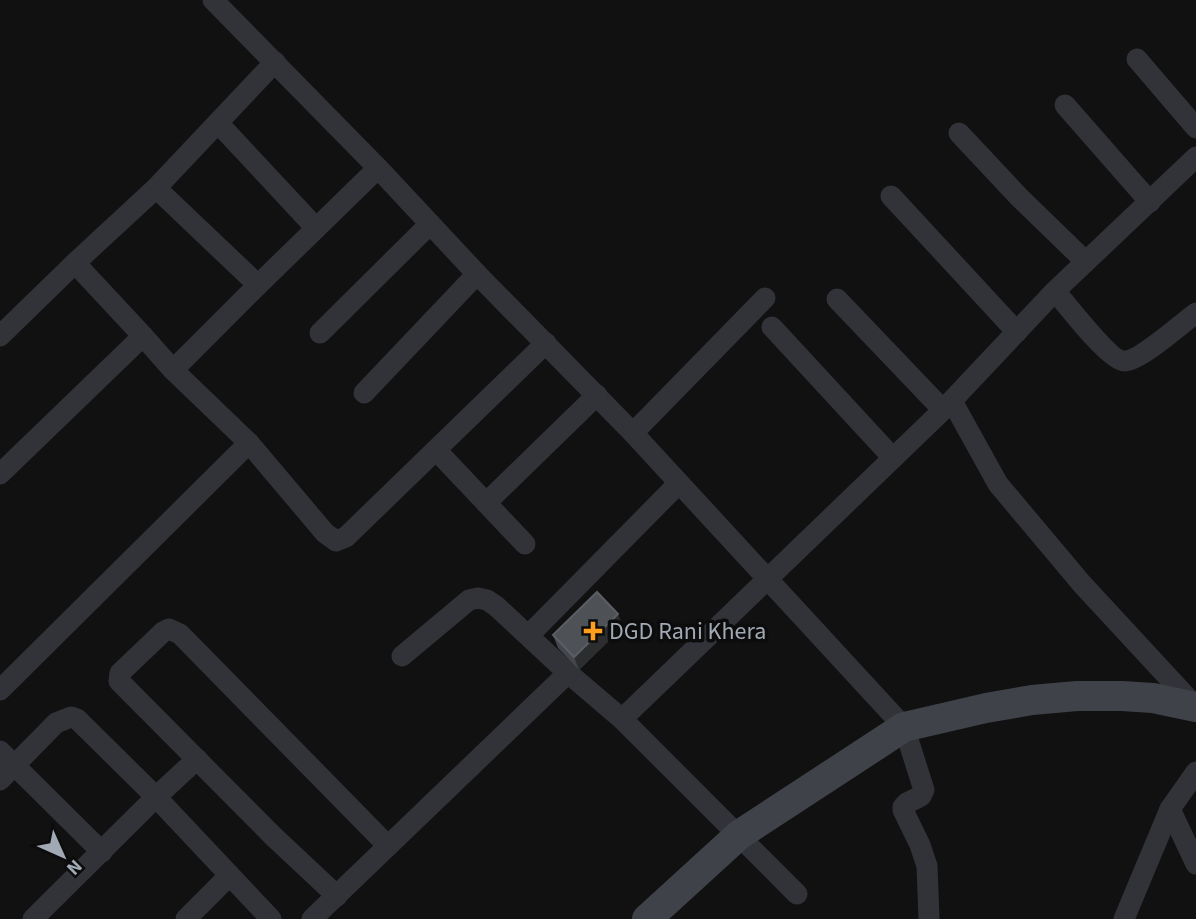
<svg xmlns="http://www.w3.org/2000/svg" width="1196" height="919" font-family="'Source Sans 3',sans-serif">
<style>
.lines{fill:none;stroke-linecap:round;stroke-linejoin:round}
.street{stroke:#313338;stroke-width:21}
.secondary{stroke:#3f4248;stroke-width:30}
.wall{fill:#44464b}
.shaded-wall{fill:#2b2d2f}
.building{fill:#4e5156;stroke:#5b5f65;stroke-width:2}
.poi-dot{fill:#fe9e1d;stroke:#0c0c0d;stroke-width:2.5}
.labels{text-anchor:middle;dominant-baseline:central;stroke-width:7;stroke-linejoin:round;paint-order:stroke}
.poi-label{font-size:24px;fill:#a1a9b4;stroke:#0c0c0d;text-anchor:start}
</style>
<rect width="100%" height="100%" fill="#111112"/>
<g class="lines">
<g class="street">
<path d="M213,0L378,168L477,274L633,433L904,727L924,790L921,796L907,803L903,807V810L920,845L927,866L929,919"/>
<path d="M1137,59L1196,128"/>
<path d="M1065,105L1150,202"/>
<path d="M218,123L316,228"/>
<path d="M959,133L1019,197L1085,261"/>
<path d="M378,168L258,285L173,370L249,443L325,533L336,541L346,537L546,343"/>
<path d="M156,188L258,285"/>
<path d="M891,196L1017,332"/>
<path d="M1055,291C1067,305 1110,361 1124,361C1139,362 1182,323 1196,313"/>
<path d="M837,299L943,410"/>
<path d="M772,327L893,458"/>
<path d="M320,333L430,224"/>
<path d="M0,336L75,263"/>
<path d="M143,336L173,370"/>
<path d="M364,393L477,274"/>
<path d="M952,401L998,484L1082,584L1195,706"/>
<path d="M633,433L765,298"/>
<path d="M436,450L525,544"/>
<path d="M0,474L143,336L75,263L156,188L275,62"/>
<path d="M486,503L597,395"/>
<path d="M529,635L679,483"/>
<path d="M402,656L469,600L478,598L487,600L496,606L568,673L622,719L797,894"/>
<path d="M0,690L249,443"/>
<path d="M622,719L943,410L1055,291L1196,157"/>
<path d="M0,751L102,852"/>
<path d="M0,780L56,723L71,717L77,719L156,797L271,919"/>
<path d="M1170,809L1196,864"/>
<path d="M337,896L273,836L119,681L120,673L163,632L169,629L180,634L388,846"/>
<path d="M33,919L156,797L197,759"/>
<path d="M186,919L229,876"/>
<path d="M312,919L568,673"/>
<path d="M1124,919L1170,809L1196,772"/>
</g>
<path class="secondary" d="M647,919L739,835L904,727L986,708L1032,700L1077,696H1122L1153,698L1196,707"/>
</g>
<path class="wall" d="M623,627L579,670L558,648L553,635Z"/>
<path class="shaded-wall" d="M618,614L623,627L579,670L574,657Z"/>
<path class="building" d="M597,592L618,614L574,657L553,635Z"/>
<path class="poi-dot" d="M589.5 620.5h7v7h7v7h-7v7h-7v-7h-7v-7h7z"/>
<g class="labels">
<g class="poi-label">
<text x="609" y="631">DGD Rani Khera</text>
</g>
</g>
<g transform="translate(63 856) rotate(135)" stroke="#0c0c0d" stroke-width="5" paint-order="stroke">
<path d="M0-5L12 26L0 18L-12 26Z" fill="#a1a9b4"/>
<text y="-10" font-size="19" font-weight="bold" text-anchor="middle" fill="#a1a9b4">N</text>
</g>
</svg>
